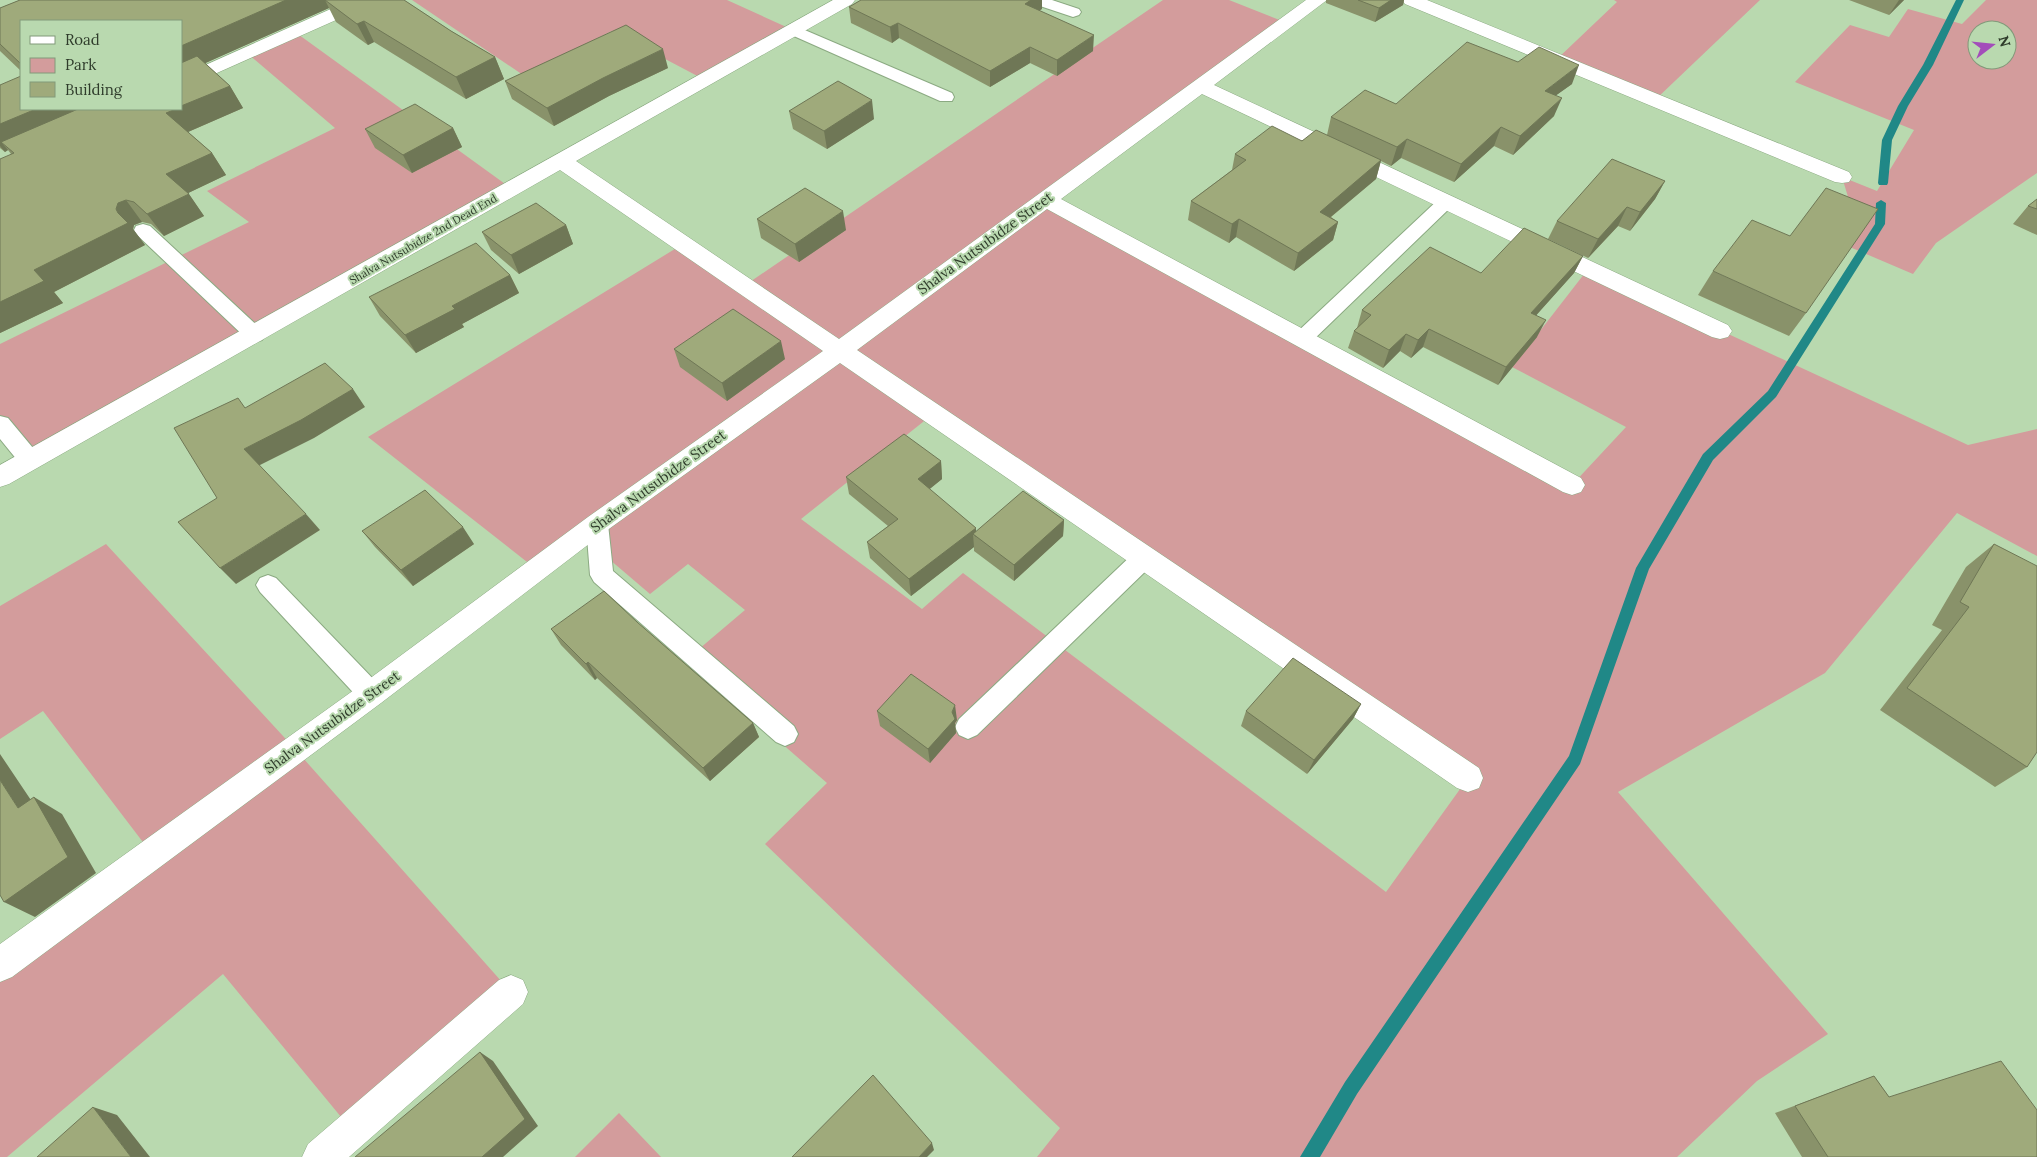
<svg xmlns="http://www.w3.org/2000/svg" width="2037" height="1157" font-family="Lora,serif">
  <style>
    .green { fill: #d39c9c; fill-rule: evenodd }
    .lines { fill: none; stroke-linecap: round; stroke-linejoin: round }
    .stream { fill: #208887; fill-rule: evenodd }
    .service-casing { stroke: #8baa82; stroke-width: 2 }
    .minor-casing { stroke: #8baa82; stroke-width: 1 }
    .service { fill: #fff; fill-rule: evenodd }
    .minor { fill: #fff; fill-rule: evenodd }
    .wall { fill: #89926a }
    .shaded-wall { fill: #6f7756 }
    .building { fill: #9faa7b; stroke: #6f7756 }
    .labels { text-anchor: middle; stroke-width: 4; stroke-linejoin: round; paint-order: stroke }
    .far-street-label { font-size: 11px; fill: #2f3c2b; stroke: #b9d9af }
    .street-label { font-size: 14px; fill: #2f3c2b; stroke: #b9d9af }
  </style>
  <rect width="100%" height="100%" fill="#b9d9af"/>
  <path class="green" d="M412,0H727L793,30L705,80L612,31L523,75Z
    M1163,0H1229L1287,23L1045,199L1572,485L1626,427L1512,367L1588,269L1968,445L2037,429V556L1957,513L1825,673L1618,792L1828,1034L1757,1081L1677,1157H1037L1060,1128L765,844L827,783L686,660L745,610L688,564L650,594L582,536L536,569L368,437L683,244L744,286ZM933,414L1468,778L1386,892L963,573L922,609L801,519Z
    M1614,0H1760L1655,100L1556,60L1617,2Z
    M1986,0H2037V173L1936,243L1913,274L1838,242L1855,220L1842,177L1877,191L1914,130L1795,82L1850,25L1889,37L1908,9L1962,24ZM1977,30H2007V60H1977Z
    M295,32L512,189L30,460L0,424V344L249,222L207,191L335,128L247,53Z
    M106,544L295,749L511,992L351,1129L223,974L7,1157H0V965L152,854L43,711L0,739V606Z
    M619,1113L661,1157H575Z"/>
  <g class="lines">
    <path class="stream" d="M1956,0H1964L1933,65L1908,106L1892,140L1888,183L1887,185H1879L1878,183L1882,140L1898,106L1923,65Z
      M1881,200L1886,203L1885,224L1776,397L1713,460L1649,569L1580,764L1357,1094L1320,1157H1300L1345,1082L1569,756L1636,568L1703,454L1768,391L1875,224L1876,203Z"/>
    <g class="service-casing">
      <path id="service" d="M1028,0H1052L1079,9L1081,12L1079,15L1073,17L1031,3Z
        M793,25L952,93L954,97L952,101H940L787,33L785,30L787,27Z
        M1446,196L1452,198L1455,202L1452,206L1309,344L1302,346L1295,344L1292,339L1295,334L1440,198Z
        M143,224L150,226L262,330L265,335L262,340L255,342L248,340L136,234L134,230L136,226Z
        M0,416L8,418L38,454L41,460L38,466L30,468L22,466L0,439Z
        M597,515L605,518L608,524L613,571L794,726L798,734L794,742L785,746L776,742L594,582L590,575L586,524L589,518Z
        M1144,549L1152,551L1156,558L1152,565L977,735L968,739L959,735L955,727L959,719L1136,551Z
        M268,575L276,578L380,686L384,694L380,702L371,705L362,702L260,592L256,585L260,578Z"/>
    </g>
    <g class="minor-casing">
      <path id="minor" d="M351,0H375L372,4L181,89V76Z
        M833,0H855L852,4L576,161L839,339L1306,0H1327L1214,85L1728,325L1732,331L1728,337L1720,339L1712,337L1202,94L1061,199L1581,478L1585,485L1581,492L1572,495L1563,492L1047,209L857,350L1479,768L1483,778L1479,788L1468,792L1457,788L840,363L606,531L381,703L12,977L0,982V944L361,685L588,517L823,351L560,170L9,484L0,487V465Z
        M1402,0H1427L1849,172L1852,177L1849,182L1842,183L1835,182L1405,4Z
        M511,975L523,980L528,992L523,1004L349,1157H302L308,1144L499,980Z"/>
    </g>
    <use href="#service" class="service"/>
    <use href="#minor" class="minor"/>
  </g>
  <path class="wall" d="M20,0H404L451,31L495,57L504,79L466,99L374,42L368,45L336,22L329,8L205,63L230,86L243,108L188,132L212,153L226,175L188,193L204,216L164,236L151,224L142,222L134,225L133,229L145,245L54,292L63,303L0,333L11,154L8,150L5,152L0,148V85L21,109H181L21,21V71L0,51V8Z
    M861,0H1042V9L1039,10L1093,51L1057,76L1030,63L990,87L899,38L892,43L851,23L849,7Z
    M1326,0H1404L1403,5L1375,22L1326,3Z
    M1849,0H1904L1889,15Z
    M668,68L609,96L554,126L512,99L505,81Z
    M1572,84L1556,95L1554,116L1513,155L1494,146L1454,182L1401,158L1391,166L1381,161L1376,179L1331,217L1338,222L1333,240L1294,271L1236,237L1229,243L1188,220L1191,201L1232,170L1235,154L1327,135L1331,117L1396,104Z
    M789,111L874,119L827,149L793,129Z
    M453,128L462,147L412,173L375,148L365,129Z
    M1665,181L1655,199L1630,231L1618,226L1588,258L1548,239L1557,221Z
    M2037,199V235L2013,224L2028,206Z
    M757,219L846,230L799,262L761,238Z
    M566,225L573,244L519,274L491,250L482,232Z
    M1583,256L1574,273L1536,315L1537,337L1498,385L1423,347L1411,358L1400,351L1383,368L1348,348L1354,331L1357,328L1362,310L1481,273Z
    M1713,271L1806,313L1789,336L1698,295Z
    M510,275L519,293L462,324L464,327L416,353L380,316L369,297Z
    M674,349L785,359L727,401L680,367Z
    M941,461L942,479L929,489L976,528V532L1064,520L1063,536L1014,581L974,551V547L911,596L870,558L867,542L888,526L849,494L846,477Z
    M362,531L474,544L413,586L375,547Z
    M1994,544L2027,767L1995,787L1880,710L1942,630L1932,625L1966,567Z
    M637,622L753,723L759,737L710,781L597,678L595,680L561,645L551,629Z
    M1361,704L1353,719L1307,774L1241,726L1246,711Z
    M877,711L957,720L955,723L956,733L930,763L880,726Z
    M1874,1076L1889,1097L2037,1157H1802L1775,1113Z"/>
  <path class="shaded-wall" d="M286,0H346H325L329,8L181,74V46Z
    M1031,0H1042V9L1025,19V4Z
    M1391,0H1404L1403,5L1375,22L1379,8Z
    M1899,0H1904L1889,15Z
    M364,21L374,42L368,45L357,24Z
    M898,23L899,38L892,43L890,27Z
    M1094,35L1093,51L1057,76V60Z
    M1030,47V63L990,87V71Z
    M663,49L668,68L609,96L554,126L547,108L603,78Z
    M495,57L504,79L466,99L456,77Z
    M1579,65L1572,84L1537,109L1545,91Z
    M230,86L243,108L181,135L166,113L176,109H181V106Z
    M1562,98L1554,116L1513,155L1520,136Z
    M872,100L874,119L827,149L824,131Z
    M36,109H103L1,142L8,150L5,152L0,146V124Z
    M1501,127L1494,146L1454,182L1461,164Z
    M453,128L462,147L412,173L403,155Z
    M1407,139L1401,158L1391,166L1397,147Z
    M212,153L226,175L182,196L166,174Z
    M1381,160L1376,179L1315,230L1320,212Z
    M1665,181L1655,199L1630,231L1640,212Z
    M189,194L204,216L164,236L147,214Z
    M126,200L142,222L134,225L133,229L145,245L54,292L63,303L0,333V302L34,270L116,209L118,203Z
    M1627,207L1618,226L1588,258L1598,239Z
    M843,211L846,230L799,262L795,244Z
    M1239,219L1236,237L1229,243L1232,224Z
    M1338,222L1333,240L1294,271L1298,253Z
    M566,225L573,244L519,274L511,255Z
    M1583,256L1574,273L1523,330L1531,313Z
    M510,275L519,293L462,324L464,327L416,353L405,335L452,306Z
    M1546,320L1537,337L1498,385L1506,367Z
    M1429,329L1423,347L1411,358L1418,340Z
    M1406,334L1400,351L1383,368L1389,350Z
    M781,341L785,359L727,401L722,383Z
    M353,389L365,407L314,438L258,466L244,449Z
    M941,461L942,479L920,497L918,479Z
    M306,514L320,530L236,584L220,568Z
    M1064,520L1063,536L1014,581V565Z
    M463,527L474,544L413,586L401,570Z
    M976,528V537L973,534L974,547L911,596L909,579Z
    M588,662L597,678L595,680L586,664Z
    M1361,704L1353,719L1307,774L1314,760Z
    M955,705L957,720L955,723L956,733L930,763L928,749L952,712Z
    M753,723L759,737L710,781L703,768Z
    M0,754L47,824L18,808L0,780Z
    M34,797L62,814L96,873L35,917L4,902Z
    M480,1052L493,1061L538,1126L503,1157H482Z
    M93,1107L117,1115L150,1157H131Z
    M932,1143L934,1150L927,1157H919Z"/>
  <path class="building" d="M20,0H286L181,46V21H21V64L0,44V8Z
    M325,0H404L451,31L495,57L456,77L364,21L357,24Z
    M861,0H1031L1025,4L1094,35L1057,60L1030,47L990,71L898,23L890,27L849,7Z
    M1358,0H1391L1379,8Z
    M626,25L663,49L603,78L547,108L505,81Z
    M1467,42L1518,62L1539,47L1579,65L1545,91L1562,98L1520,136L1501,127L1461,164L1407,139L1397,147L1331,117L1365,90L1396,104Z
    M197,56L230,86L181,106V63Z
    M21,76V109H36L0,124V85Z
    M838,81L872,100L824,131L789,111Z
    M415,104L453,128L403,155L365,129Z
    M78,109H176L166,113L212,153L166,174L189,194L147,214L134,202L126,200L118,203L116,209L118,213L128,223L34,270L44,281L0,302V159L14,153L1,142Z
    M1272,126L1302,141L1316,130L1381,160L1320,212L1338,222L1298,253L1239,219L1232,224L1191,201L1246,160L1235,154Z
    M1612,159L1665,181L1640,212L1627,207L1598,239L1557,221Z
    M805,188L843,211L795,244L757,219Z
    M1826,188L1878,209L1806,313L1713,271L1752,220L1790,236Z
    M2037,199V209L2028,206Z
    M536,203L566,225L511,255L482,232Z
    M1524,228L1583,256L1531,313L1546,320L1506,367L1429,329L1418,340L1406,334L1389,350L1354,331L1371,315L1362,310L1430,247L1481,273Z
    M476,243L510,275L452,306L455,309L405,335L369,297Z
    M733,309L781,341L722,383L674,349Z
    M325,363L353,389L301,420L244,449L306,514L220,568L178,522L217,498L174,428L238,398L245,408Z
    M904,434L941,461L918,479L976,528L909,579L867,542L898,519L846,477Z
    M425,490L463,527L401,570L362,531Z
    M1023,491L1064,520L1014,565L973,534Z
    M1994,544L2037,566V752L2027,767L1907,688L1969,607L1960,602Z
    M604,591L637,622L753,723L703,768L588,662L586,664L551,629Z
    M1293,658L1361,704L1314,760L1246,711Z
    M911,674L955,705L952,712L955,719L928,749L877,711Z
    M0,780L18,808L34,797L68,857L4,902L0,895Z
    M480,1052L525,1119L482,1157H355Z
    M2001,1061L2037,1110V1157H1828L1795,1106L1874,1076L1889,1097Z
    M873,1075L932,1143L919,1157H792Z
    M93,1107L131,1157H37Z"/>
  <g class="labels">
    <g class="far-street-label">
      <text transform="translate(423 239) rotate(-30)" y="4">Shalva Nutsubidze 2nd Dead End</text>
    </g>
    <g class="street-label">
      <text transform="translate(985 243) rotate(-36)" y="5">Shalva Nutsubidze Street</text>
      <text transform="translate(658 481) rotate(-36)" y="5">Shalva Nutsubidze Street</text>
      <text transform="translate(332 722) rotate(-36)" y="5">Shalva Nutsubidze Street</text>
    </g>
  </g>
  <rect x="20" y="20" width="162" height="90" fill="#b9d9af" stroke="#829a7a"/>
  <rect x="30" y="36" width="25" height="8" fill="#ffffff" stroke="#829a7a"/>
  <text x="65" y="45" font-size="15" fill="#2f3c2b">Road</text>
  <rect x="30" y="58" width="25" height="15" fill="#d39c9c" stroke="#829a7a"/>
  <text x="65" y="70" font-size="15" fill="#2f3c2b">Park</text>
  <rect x="30" y="82" width="25" height="15" fill="#9faa7b" stroke="#829a7a"/>
  <text x="65" y="95" font-size="15" fill="#2f3c2b">Building</text>
  <g transform="translate(1992 45) rotate(74)"><circle r="24" fill="#b9d9af" stroke="#829a7a"/>
  <path d="M0-4L9 19L0 12L-9 19Z" fill="#a34dba"/>
  <text y="-8" font-size="14" font-weight="bold" text-anchor="middle" fill="#2f3c2b">N</text>
  </g>
</svg>
